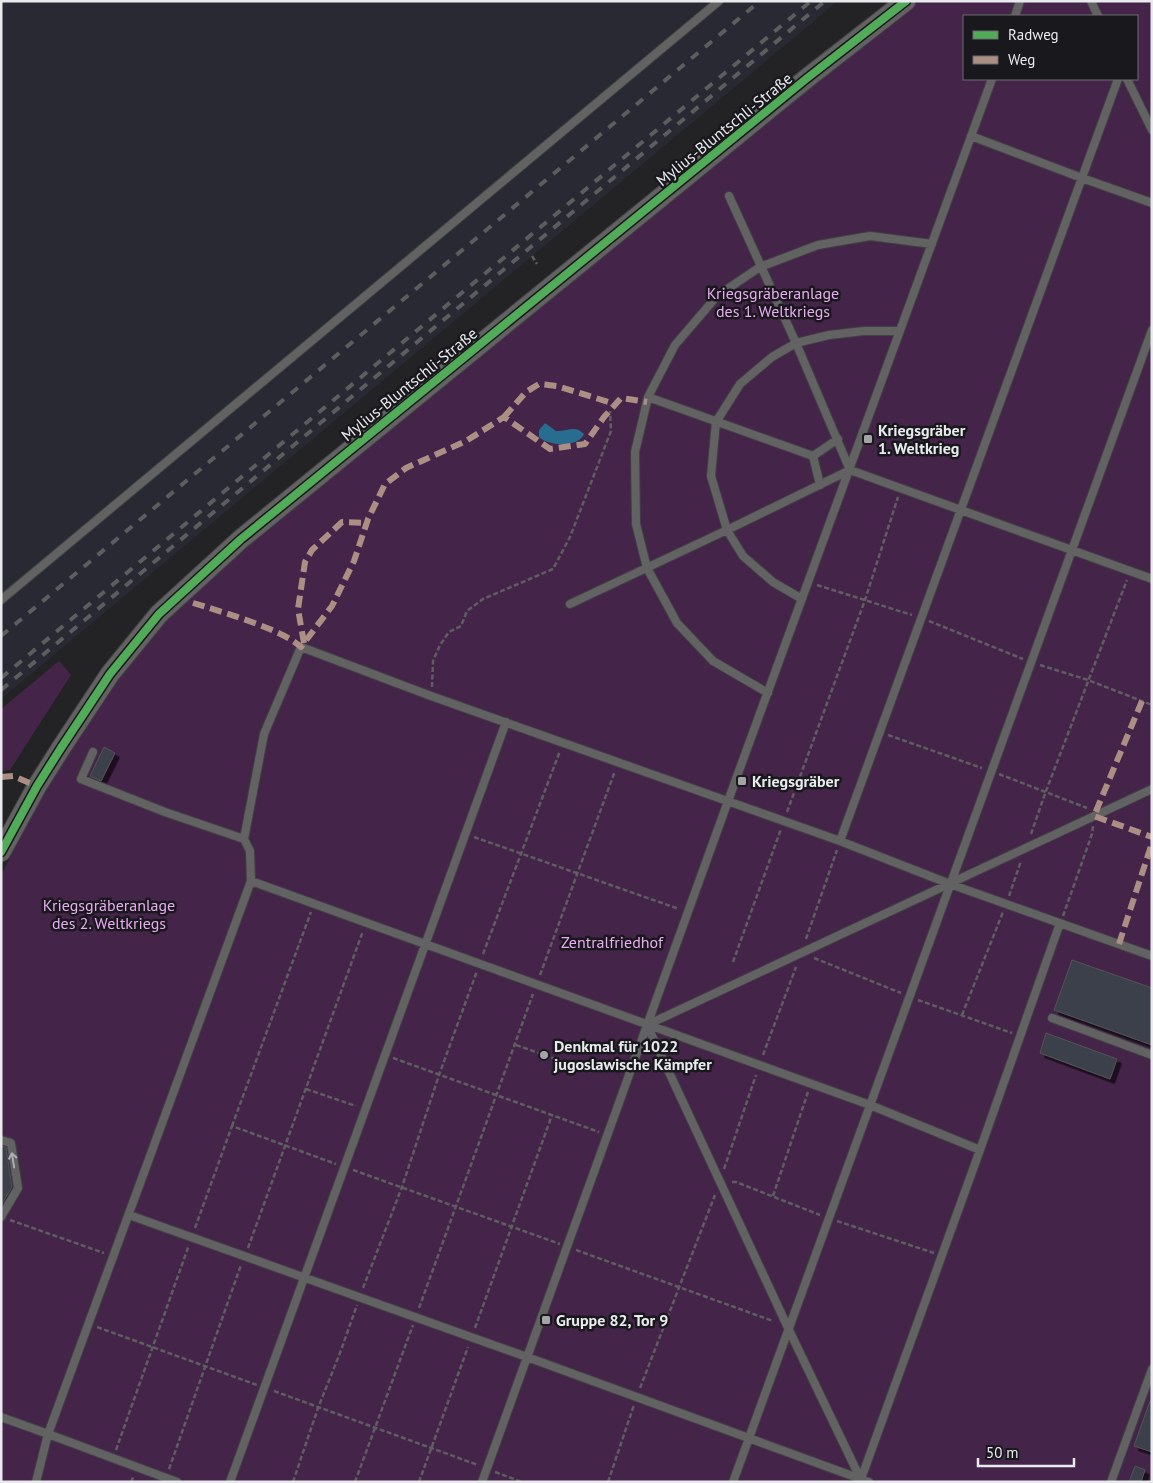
<svg xmlns="http://www.w3.org/2000/svg" width="1153" height="1483" font-family="'PT Sans',sans-serif">
  <style>
    .built { fill: #282932 }
    .green { fill: #45244a; fill-rule: evenodd }
    .water { fill: #276d8f }
    .building { fill: #3a414c; stroke: #535355; filter: url(#shadow) }
    .lines { fill: none; stroke-linecap: round; stroke-linejoin: round }
    .service-casing { stroke: #404143; stroke-width: 10 }
    .tertiary-casing { stroke: #404143; stroke-width: 21 }
    .path { stroke: #5e5e60; stroke-width: 2.5; stroke-dasharray: 5 2.5; stroke-linecap: butt }
    .service { stroke: #626263; stroke-width: 8 }
    .tertiary { stroke: #626263; stroke-width: 19 }
    .rail { stroke: #5c5d5e; stroke-width: 4; stroke-dasharray: 9 9; stroke-linecap: butt }
    .quiet { stroke: #ac8f84; stroke-width: 6; stroke-dasharray: 12 6; stroke-linecap: butt }
    .cycleway-casing { stroke: #19191d; stroke-width: 11 }
    .cycleway { stroke: #51ab58; stroke-width: 8 }
    .oneway { stroke: #acadaf }
    .poi-dot { fill: #a4a4a7; stroke: #19191d; stroke-width: 2 }
    .labels { text-anchor: middle; stroke-width: 5; stroke-linejoin: round; paint-order: stroke }
    .street-label { font-size: 16px; fill: #e9eaed; stroke: #19191d }
    .park-label { font-size: 16px; fill: #ecaaf5; stroke: #19191d }
    .poi-label { font-size: 16px; font-weight: bold; fill: #e9eaed; stroke: #19191d; text-anchor: start }
  </style>
  <defs>
    <filter id="shadow"><feDropShadow dx="4.5" dy="4.5" stdDeviation="0" flood-color="#0009"/></filter>
  </defs>
  <rect width="100%" height="100%" fill="#232325"/>
  <path class="built" d="M1,1H838L1,699Z"/>
  <path class="green" d="M917,1H1152V1482H1V875L51,777L121,674L164,621L245,543ZM964,16H1137V79H964Z
    M59,661L71,675L10,770L1,771V709Z"/>
  <path class="water" d="M545,423L556,431C567,432 575,424 584,434C579,448 548,446 539,437V430Z"/>
  <path class="building" d="M104,747L115,753L101,781L90,776Z
    M1072,960L1152,988V1045L1054,1010Z
    M1046,1033L1117,1059L1110,1079L1040,1053Z
    M1,1146L6,1147L12,1187L1,1205Z
    M1150,1401H1152V1452L1134,1446Z
    M1135,1466L1145,1470L1141,1482H1129Z"/>
  <g class="lines">
    <g class="service-casing">
      <path id="service" d="M1091,1L1098,16
        M1015,16L1020,1
        M1127,79L1152,130
        M971,136L1082,178L1152,203
        M729,196L796,343L850,470
        M648,397L813,456L838,439
        M813,456L820,485
        M802,599L773,582L743,556L727,530L711,476L716,422L740,384L772,357L796,343L829,335L864,331H899
        M1,600L719,1
        M570,604L727,530L850,470L1152,579
        M768,693L713,661L677,623L647,568L636,524L635,452L648,397L675,345L717,296L760,267L818,245L870,236L932,244
        M93,752L81,779L165,812L244,839
        M840,841L1118,79
        M251,881L870,1105L980,1150
        M1052,1018L1152,1055
        M1,1140L11,1143L18,1188L1,1217
        M129,1215L527,1357L869,1482
        M1,1417L48,1434L251,881L250,851L244,839L264,734L301,647L431,696L840,841L950,884L1152,956
        M861,1479L980,1150L1060,923
        M36,1482L48,1434L177,1482
        M230,1482L506,722
        M482,1482L736,779L992,79
        M733,1482L1152,330
        M862,1482L789,1330L647,1025L1152,789
        M1111,1482L1152,1369"/>
    </g>
    <g class="tertiary-casing">
      <path id="tertiary" d="M1,852L37,786L61,748L110,674L159,614L241,539L806,79L906,1"/>
    </g>
    <path class="path" d="M532,256L537,264
      M817,585L912,615
      M929,621L1023,659
      M1040,665L1088,680L1152,705
      M432,687L433,661L440,645L449,632L461,626L467,611L483,599L553,569L570,537L611,431L610,411
      M888,735L982,768
      M999,774L1087,808
      M787,812L865,600L898,497
      M1031,834L1046,791L1127,580
      M474,837L679,909
      M1009,896L1021,861
      M1063,916L1092,834L1093,826
      M806,939L837,850
      M483,954L560,751
      M814,958L901,993
      M733,962L781,829
      M540,975L615,771
      M918,1000L1012,1033
      M962,1015L1003,912
      M516,1045L567,1063
      M763,1055L796,967
      M393,1058L599,1132
      M306,1089L356,1106
      M232,1126L311,912
      M724,1169L756,1075
      M353,1170L560,1244
      M732,1182H736L820,1215
      M773,1196L808,1092
      M10,1220L104,1253
      M837,1221L934,1253
      M195,1228L232,1126L336,1164
      M248,1248L363,931
      M576,1250L773,1321
      M363,1288L402,1187L439,1075L477,971
      M419,1308L533,994
      M97,1327L257,1385
      M475,1328L552,1115
      M640,1388L715,1195
      M274,1391L478,1465
      M116,1450L189,1245
      M169,1469L241,1265
      M495,1472L522,1482
      M131,1482L134,1475
      M293,1482L318,1408L340,1353L357,1305
      M355,1482L413,1325
      M419,1482L468,1347
      M608,1482L634,1405"/>
    <use href="#service" class="service"/>
    <use href="#tertiary" class="tertiary"/>
    <path class="rail" d="M1,636L760,1
      M1,678L811,1
      M1,690L825,1"/>
    <path class="quiet" d="M504,417L526,392L539,384L557,386L615,404
      M193,603C219,611 282,629 301,647L332,606L354,561L368,519L385,484L406,468L466,441L504,417L550,449L585,444L604,417L621,398L647,402
      M304,643L298,609L305,562L312,550L342,522L367,523
      M1142,701L1094,816L1152,837
      M1,777L13,776L37,786
      M1119,944L1152,843"/>
    <g class="cycleway-casing">
      <path id="cycleway" d="M1,852L37,786L61,748L110,674L159,614L241,539L806,79L906,1"/>
    </g>
    <use href="#cycleway" class="cycleway"/>
  </g>
  <defs><path id="oneway-shaft" d="M-6 0H5M1.5-3L5.5 0L1.5 3" fill="none" stroke-width="1.6" stroke-linecap="round" stroke-linejoin="round" transform="scale(1.25)"/></defs>
  <use class="oneway" href="#oneway-shaft" transform="translate(13 1160) rotate(-99)"/>
  <g class="poi-dot">
    <rect x="863" y="434" width="10" height="10" rx="2.5"/>
    <rect x="737" y="776" width="10" height="10" rx="2.5"/>
    <circle cx="544" cy="1055" r="5"/>
    <rect x="541" y="1315" width="10" height="10" rx="2.5"/>
  </g>
  <g class="labels">
    <g class="street-label">
      <text transform="translate(724 129) rotate(-39)" y="6">Mylius-Bluntschli-Straße</text>
      <text transform="translate(409 384) rotate(-39)" y="6">Mylius-Bluntschli-Straße</text>
    </g>
    <g class="park-label">
      <text x="773" y="299">Kriegsgräberanlage<tspan x="773" dy="18">des 1. Weltkriegs</tspan></text>
      <text x="109" y="911">Kriegsgräberanlage<tspan x="109" dy="18">des 2. Weltkriegs</tspan></text>
      <text x="612" y="948">Zentralfriedhof</text>
    </g>
    <g class="poi-label">
      <text x="878" y="436">Kriegsgräber<tspan x="878" dy="18">1. Weltkrieg</tspan></text>
      <text x="752" y="787">Kriegsgräber</text>
      <text x="554" y="1052">Denkmal für 1022<tspan x="554" dy="18">jugoslawische Kämpfer</tspan></text>
      <text x="556" y="1326">Gruppe 82, Tor 9</text>
    </g>
  </g>
  <rect width="1153" height="1483" fill="none" stroke="#e9eaed" stroke-width="5"/>
  <rect x="963" y="15" width="175" height="65" fill="#19191d" stroke="#6c6d70"/>
  <rect x="973" y="31" width="25" height="8" fill="#51ab58" stroke="#6c6d70"/>
  <text x="1008" y="40" font-size="15" fill="#e9eaed">Radweg</text>
  <rect x="973" y="56" width="25" height="8" fill="#ac8f84" stroke="#6c6d70"/>
  <text x="1008" y="65" font-size="15" fill="#e9eaed">Weg</text>
  <path d="M978 1458v8h96v-8" fill="none" stroke="#e9eaed" stroke-width="2.5"/>
  <text x="986" y="1458" font-size="15" fill="#e9eaed" stroke="#19191d" stroke-width="4" paint-order="stroke">50 m</text>
</svg>
